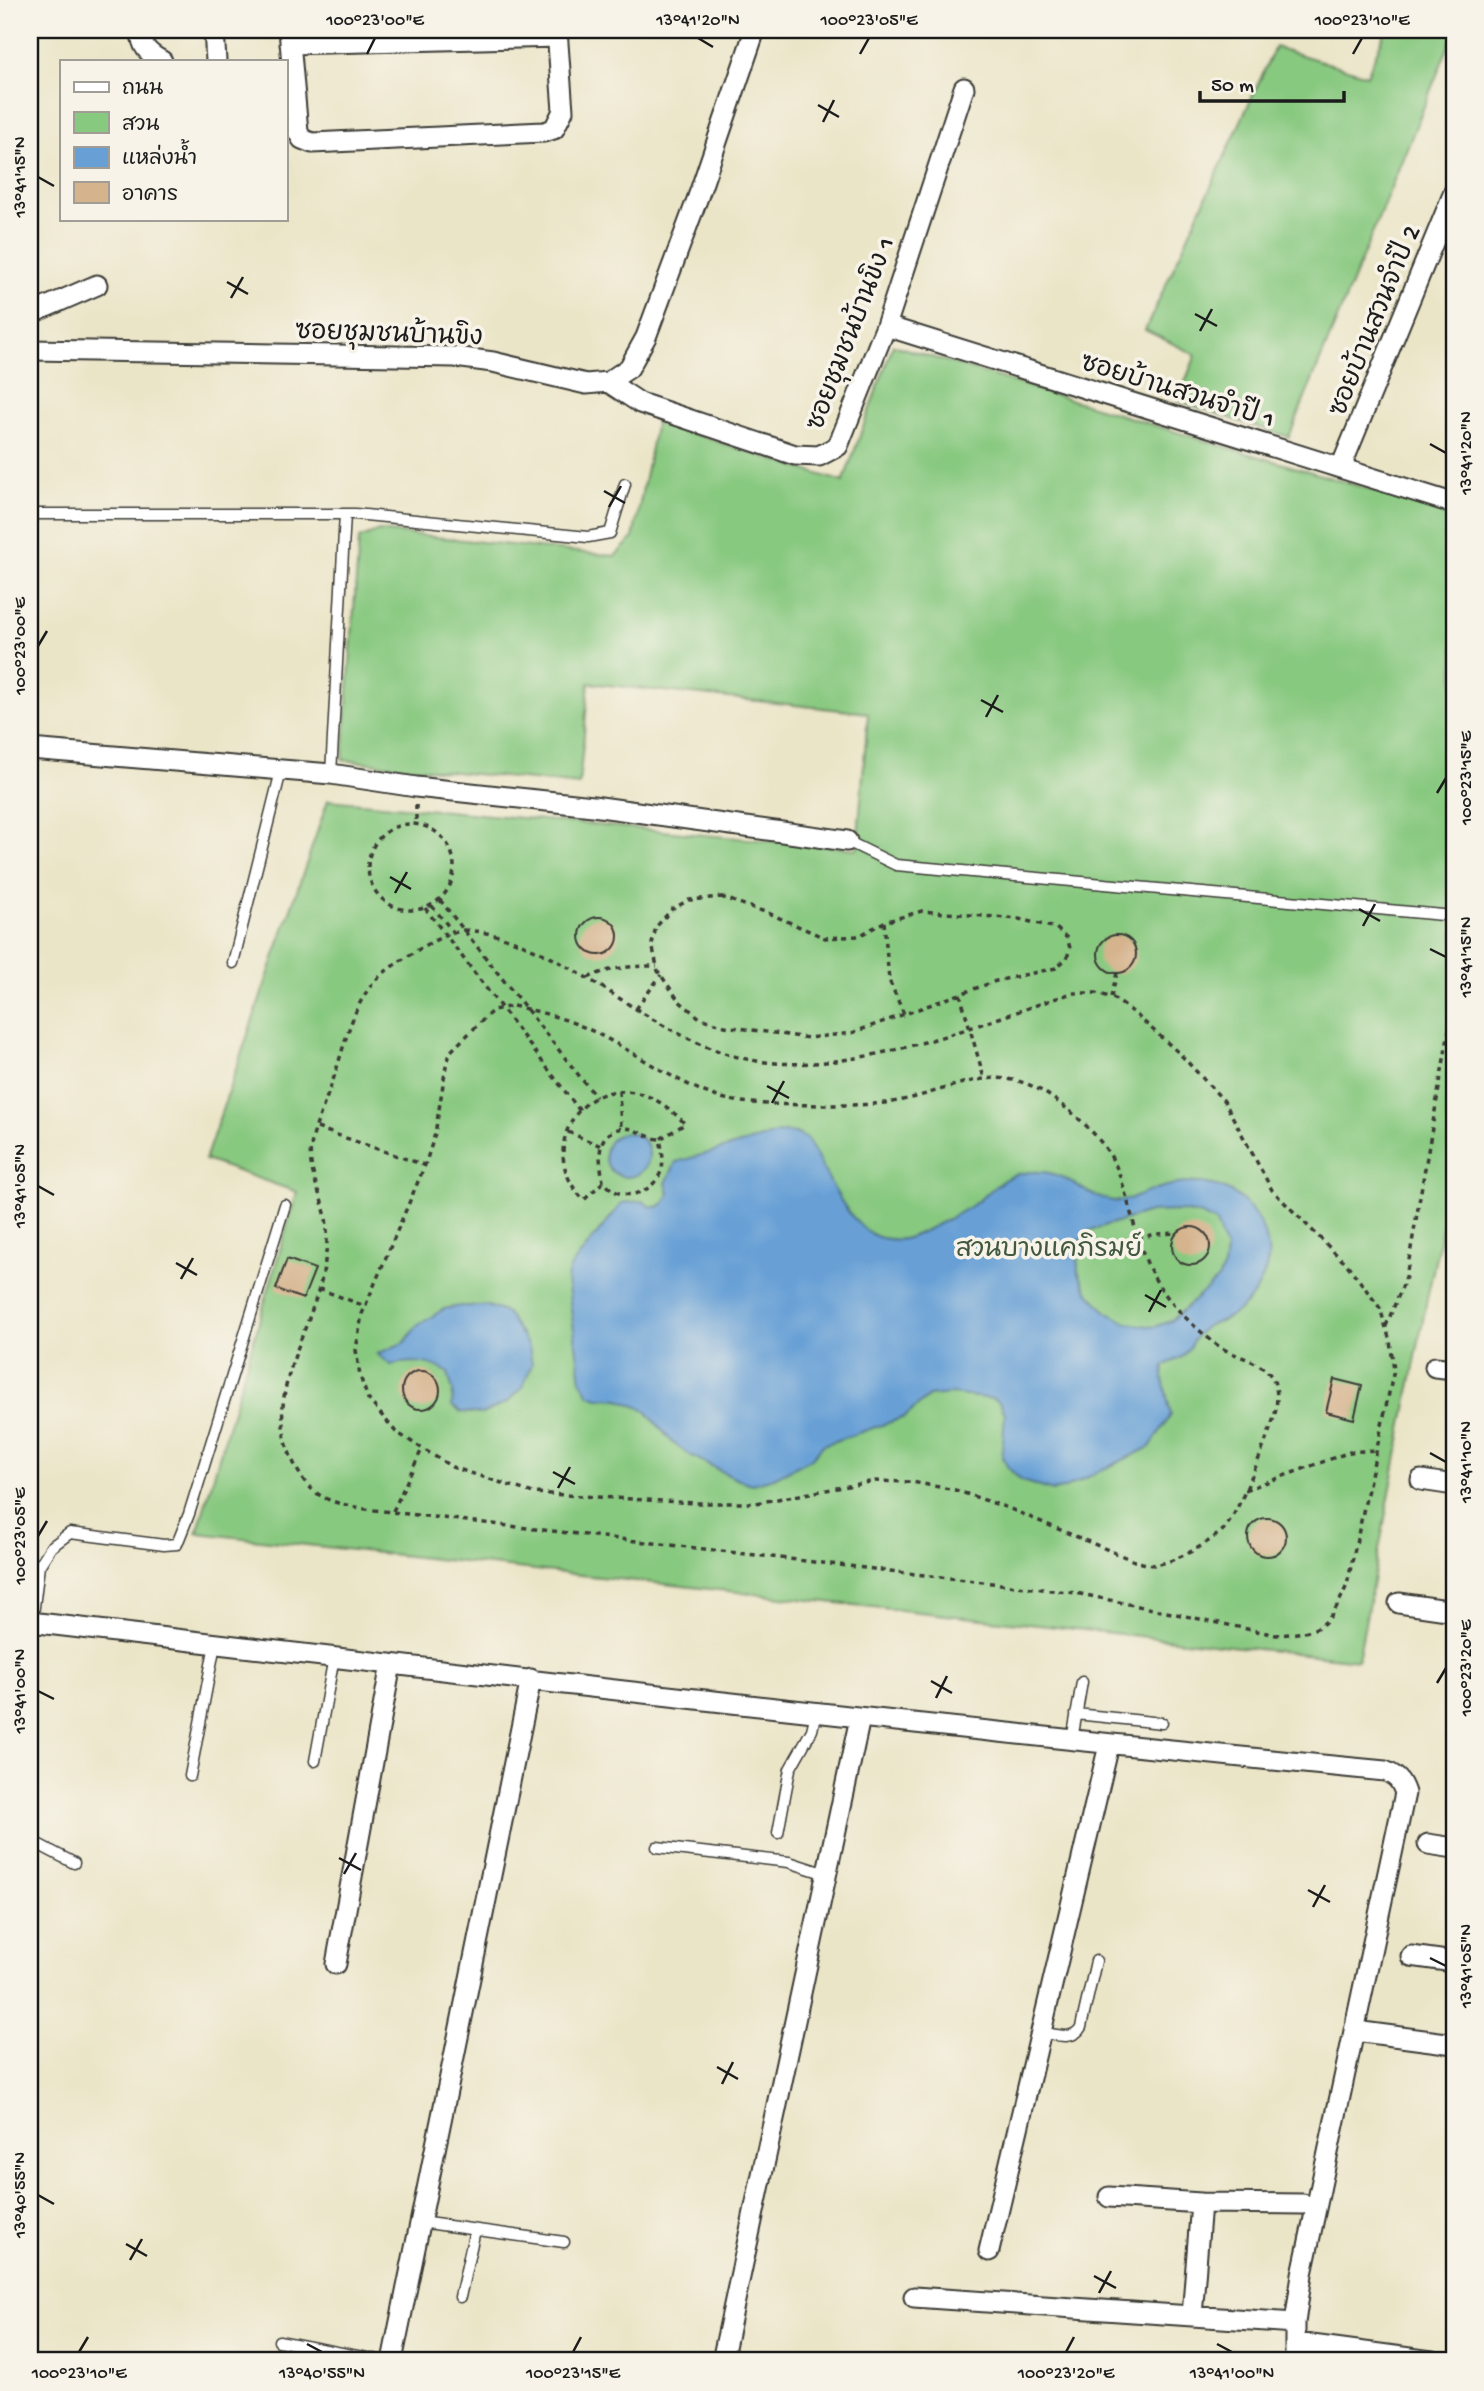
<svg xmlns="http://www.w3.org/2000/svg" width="1484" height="2391" font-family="'Gochi Hand','Playpen Sans Thai',sans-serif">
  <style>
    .green { fill: #88c980; stroke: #52724e; stroke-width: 2 }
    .water { fill: #68a0d6; stroke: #425e79; stroke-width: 2; fill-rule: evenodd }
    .building { fill: #d5b38d }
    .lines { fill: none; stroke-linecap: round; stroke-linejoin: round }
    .service-casing { stroke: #3b3a36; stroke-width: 13 }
    .minor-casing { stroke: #3b3a36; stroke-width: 23 }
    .path { stroke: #3b3a36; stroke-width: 3.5; stroke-dasharray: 5 5; stroke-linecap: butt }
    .service { stroke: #fff; stroke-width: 10 }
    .minor { stroke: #fff; stroke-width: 19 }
    .ticks { fill: none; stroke: #1c1c1c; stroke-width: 2.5 }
    .labels { text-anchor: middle; stroke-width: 7; stroke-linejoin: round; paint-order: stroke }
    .street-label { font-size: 26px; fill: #1c1c1c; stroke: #f7f3e8 }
    .park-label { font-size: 26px; fill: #42593f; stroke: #f7f3e8 }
    .neatline { fill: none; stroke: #1c1c1c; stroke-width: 2.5 }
    .ticks-label { font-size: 18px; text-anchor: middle; fill: #1c1c1c }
  </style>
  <rect width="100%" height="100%" fill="#f7f3e8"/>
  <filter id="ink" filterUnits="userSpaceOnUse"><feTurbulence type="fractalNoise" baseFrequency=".0143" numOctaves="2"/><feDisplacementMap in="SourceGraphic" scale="14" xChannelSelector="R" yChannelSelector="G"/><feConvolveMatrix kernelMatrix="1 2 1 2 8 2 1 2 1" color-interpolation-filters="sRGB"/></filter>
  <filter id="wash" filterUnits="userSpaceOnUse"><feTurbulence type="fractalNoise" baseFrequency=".00686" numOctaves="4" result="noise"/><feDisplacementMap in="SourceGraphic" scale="28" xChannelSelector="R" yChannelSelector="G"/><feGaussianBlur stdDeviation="1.57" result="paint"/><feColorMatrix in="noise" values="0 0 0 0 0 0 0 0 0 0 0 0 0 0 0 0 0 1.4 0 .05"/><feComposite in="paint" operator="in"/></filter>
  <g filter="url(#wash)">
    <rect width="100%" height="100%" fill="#ebe5c8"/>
    <path class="green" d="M1386,30H1454V33L1289,437L1177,401L1196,355L1145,330L1275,47L1367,75Z
      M893,345L1219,445L1454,514V1173L1427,1299L1358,1660L197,1533L297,1192L205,1160L328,800L857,849L868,713L589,683L579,785L343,760L359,539L379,531L615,556L633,538L656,422L843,482Z"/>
    <path class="water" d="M783,1132L796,1133L807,1139C824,1166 848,1231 882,1238C888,1239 898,1240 903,1239C918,1236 962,1212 975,1203C989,1193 1001,1178 1018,1174C1066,1163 1074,1194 1113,1201C1125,1203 1142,1194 1153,1190C1194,1176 1237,1180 1259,1222C1269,1241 1272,1257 1263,1277C1255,1296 1244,1310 1225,1319C1219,1322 1211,1323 1205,1327C1194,1335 1191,1347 1183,1356C1179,1360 1169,1362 1164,1366L1163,1378L1171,1415L1150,1447L1063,1489L1053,1491L1022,1481L1008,1468L1002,1456L1005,1413L1000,1403L994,1399L951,1394L929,1396L905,1417L823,1445L811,1459L774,1478L752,1484L736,1479L690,1455L673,1443L645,1410L619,1399L599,1398L589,1395L581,1381L567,1280L569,1269L622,1203L643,1201L649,1206L658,1207L665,1202L669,1194L666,1183L676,1162ZM1180,1211L1202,1215L1216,1223L1226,1250L1224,1267L1218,1279L1171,1321L1154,1327L1127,1323L1108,1313L1087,1291L1078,1271L1077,1245L1087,1231L1150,1212Z
      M605 1155a22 22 0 1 1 44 0a22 22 0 1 1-44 0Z
      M460,1306H488L507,1313L529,1347L532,1364L523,1387L506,1403L482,1414L461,1412L452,1406L453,1391L448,1373C432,1361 410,1360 391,1365L377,1354L405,1342L417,1326L444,1309Z"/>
    <g id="blocks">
      <path class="building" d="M580 936a19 19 0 1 1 38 0a19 19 0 1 1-38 0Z
        M1098 954a19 19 0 1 1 38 0a19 19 0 1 1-38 0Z
        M1172 1246a19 19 0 1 1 38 0a19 19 0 1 1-38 0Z
        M287,1259L315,1269L303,1299L276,1289Z
        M402 1390a19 19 0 1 1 38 0a19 19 0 1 1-38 0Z
        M1334,1379L1362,1386L1354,1419L1326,1412Z
        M1248 1537a19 19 0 1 1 38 0a19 19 0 1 1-38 0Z"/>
    </g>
  </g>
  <g filter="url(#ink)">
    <use href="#blocks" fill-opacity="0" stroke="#3b3a36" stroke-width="2"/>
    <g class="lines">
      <g class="service-casing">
        <path id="service" d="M30,514H355L588,537L610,533L625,484
          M331,774L345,514
          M847,841L896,865L1454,916
          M233,963L281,771
          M32,1623L39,1566L51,1547L70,1533L164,1545L177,1544L189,1514L285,1205
          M1076,1714L1162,1723
          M1072,1740L1082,1682
          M315,1761L334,1657
          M190,1776L215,1644
          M778,1833L790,1769L812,1730L816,1713
          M30,1840L74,1863
          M657,1847L789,1862L826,1874
          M1040,2032C1055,2034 1073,2042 1081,2027L1096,1961
          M420,2222L564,2242
          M460,2297L475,2230
          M279,2341L383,2361"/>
      </g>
      <g class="minor-casing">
        <path id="minor" d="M141,30C141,47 148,53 162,61
          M214,30L216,61
          M289,30L298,132L302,139L312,143L544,132L554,129L563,111L557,30
          M290,44L558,37
          M30,314L97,285
          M886,326L1449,502H1454
          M30,350L455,357L493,362L586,384L608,382L629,368L646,337L698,197L755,30
          M608,382L640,403L795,455L819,456L838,446L886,326L964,88
          M1341,467L1454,192
          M30,749L331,774L416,787L593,806L847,841
          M1435,1367L1454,1369
          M1421,1480L1454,1485
          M1399,1603L1454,1611
          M30,1622C481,1675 933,1728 1385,1771C1397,1776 1401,1781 1405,1793L1302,2274L1295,2323V2361
          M1428,1844L1454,1848
          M1411,1956L1454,1962
          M336,1964L391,1664
          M1355,2031L1454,2044
          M1109,2197L1201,2203L1192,2316
          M1201,2203L1303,2204
          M989,2251L1109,1745
          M914,2297L1295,2323
          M1297,2343L1432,2361
          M392,2361L531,1679
          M722,2361L860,1718"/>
      </g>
      <path class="path" d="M416,805V824
        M368 867a43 43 0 1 1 86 0a43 43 0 1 1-86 0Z
        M721,897L768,913L825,938L859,936L884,922L922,911L1019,919L1056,928L1067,938L1070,948L1067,958L1056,968L996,981L852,1033L808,1038L725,1026L700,1018L679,1001L658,971L652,944L656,927L672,909L689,900Z
        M440,900L596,1097
        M432,906L454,933
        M425,908L580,1111
        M884,922L889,980L904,1014
        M464,930C523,933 587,978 636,1009C673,1032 713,1054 757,1061C857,1076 977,1024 1072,993H1096L1113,998L1133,1012L1180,1054L1224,1101L1272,1190L1349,1267L1380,1308L1390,1341L1394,1370L1347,1585C1328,1628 1322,1632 1276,1635L1076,1593L366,1509C328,1502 309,1498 292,1459C261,1391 316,1328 325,1261C327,1247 328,1232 326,1218C322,1195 307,1170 311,1146C315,1124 326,1101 333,1080C344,1048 352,1004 377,979C388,968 402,960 416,951C433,941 444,935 464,930Z
        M588,978C611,967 632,966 657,966
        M960,994L984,1078
        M1111,997L1117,973
        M513,1006C542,1012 572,1020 598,1034C638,1054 673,1081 715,1096C744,1106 786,1104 817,1105C846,1105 878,1106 907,1099C956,1088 996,1062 1045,1093C1073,1111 1106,1140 1118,1171C1134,1213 1137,1258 1165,1294C1179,1313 1198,1330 1217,1345C1235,1358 1267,1360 1275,1384C1278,1393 1277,1404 1275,1414C1269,1435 1238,1515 1224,1529C1208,1544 1177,1561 1155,1565C1149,1565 1143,1563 1137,1562L1008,1508L955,1490L912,1482L875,1481L756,1503H695L533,1493L452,1467L396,1432L368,1399L360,1376L356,1350L362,1314L425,1165L435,1134L446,1066L451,1051L493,1010Z
        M636,1009L661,975
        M619,1091L621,1128
        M317,1128L424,1165
        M568,1132L601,1146
        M603,1182L584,1200C523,1140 607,1038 685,1124L660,1139C662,1149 664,1158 662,1168C658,1185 640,1197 623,1194C615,1193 609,1187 603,1182C601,1165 594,1140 613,1131C619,1128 628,1127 634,1130C645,1134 649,1138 660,1139
        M1138,1239L1155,1234L1177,1233
        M319,1289L365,1306
        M1386,1326L1406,1277L1454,1002
        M1245,1490L1350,1452L1376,1450
        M393,1511L422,1449"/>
      <use href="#service" class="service"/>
      <use href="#minor" class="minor"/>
    </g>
  </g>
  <path class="ticks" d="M698,38L713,47M367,54L375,38M860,54L869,38M1353,54L1362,38M818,105L839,117M823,122L834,100M38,177L54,186M227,282L248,294M231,298L243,277M1195,314L1217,326M1200,331L1212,309M1430,444L1446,453M604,491L625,503M609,507L621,486M38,646L47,631M981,700L1003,712M986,717L998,695M1437,793L1446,778M390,877L411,889M395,893L407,872M1359,909L1380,921M1363,926L1375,904M1430,949L1446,957M767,1086L789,1098M772,1103L784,1081M38,1186L54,1195M176,1263L197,1275M181,1279L193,1258M1145,1295L1166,1307M1149,1312L1161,1290M1430,1453L1446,1462M553,1472L575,1484M558,1488L570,1467M38,1536L47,1521M931,1681L952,1693M1437,1683L1446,1668M38,1691L54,1699M936,1698L947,1676M339,1858L361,1870M344,1874L356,1853M1308,1890L1330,1902M1313,1907L1325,1885M1430,1958L1446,1966M717,2067L738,2079M722,2084L733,2062M38,2195L54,2204M126,2244L147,2256M130,2260L142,2239M1094,2276L1116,2288M1099,2293L1111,2271M307,2344L322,2352M1217,2344L1232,2352M79,2352L88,2337M573,2352L581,2337M1066,2352L1074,2337"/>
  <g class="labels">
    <g class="street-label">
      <text transform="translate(1373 320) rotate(-68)" y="9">ซอยบ้านสวนจำปี 2</text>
      <text transform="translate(389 332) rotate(2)" y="9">ซอยชุมชนบ้านขิง</text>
      <text transform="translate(849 333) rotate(-69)" y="9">ซอยชุมชนบ้านขิง 1</text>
      <text transform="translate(1178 389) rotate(17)" y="9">ซอยบ้านสวนจำปี 1</text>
    </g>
    <g class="park-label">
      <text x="1049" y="1256">สวนบางแคภิรมย์</text>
    </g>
  </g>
  <rect width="1484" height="2391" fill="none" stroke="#f7f3e8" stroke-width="77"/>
  <rect x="60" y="60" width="228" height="161" fill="#f7f3e8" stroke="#9f9d96" stroke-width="2"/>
  <rect x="74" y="82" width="35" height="10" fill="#ffffff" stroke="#9f9d96" stroke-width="2"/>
  <text x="122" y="94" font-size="21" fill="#1c1c1c">ถนน</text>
  <rect x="74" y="112" width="35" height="21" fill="#88c980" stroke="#9f9d96" stroke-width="2"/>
  <text x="122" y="130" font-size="21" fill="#1c1c1c">สวน</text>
  <rect x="74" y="147" width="35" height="21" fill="#68a0d6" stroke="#9f9d96" stroke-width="2"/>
  <text x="122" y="164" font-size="21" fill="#1c1c1c">แหล่งน้ำ</text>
  <rect x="74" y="182" width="35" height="21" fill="#d5b38d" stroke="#9f9d96" stroke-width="2"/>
  <text x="122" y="200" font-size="21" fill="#1c1c1c">อาคาร</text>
  <path d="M1200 91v10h144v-10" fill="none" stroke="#1c1c1c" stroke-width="3.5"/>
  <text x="1211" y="91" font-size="21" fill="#1c1c1c" stroke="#f7f3e8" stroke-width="5" paint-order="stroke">50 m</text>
  <rect x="38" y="38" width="1408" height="2314" class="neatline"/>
  <g class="ticks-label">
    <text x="375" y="25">100°23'00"E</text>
    <text x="698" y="25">13°41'20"N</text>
    <text x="869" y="25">100°23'05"E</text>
    <text x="1362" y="25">100°23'10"E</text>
    <text transform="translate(19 177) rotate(-90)" y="6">13°41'15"N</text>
    <text transform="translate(1465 453) rotate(-90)" y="6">13°41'20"N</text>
    <text transform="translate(19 646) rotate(-90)" y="6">100°23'00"E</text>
    <text transform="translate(1465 778) rotate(-90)" y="6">100°23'15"E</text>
    <text transform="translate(1465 957) rotate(-90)" y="6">13°41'15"N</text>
    <text transform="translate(19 1186) rotate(-90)" y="6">13°41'05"N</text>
    <text transform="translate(1465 1462) rotate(-90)" y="6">13°41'10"N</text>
    <text transform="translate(19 1536) rotate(-90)" y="6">100°23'05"E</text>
    <text transform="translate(1465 1668) rotate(-90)" y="6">100°23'20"E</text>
    <text transform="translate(19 1691) rotate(-90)" y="6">13°41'00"N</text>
    <text transform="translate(1465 1966) rotate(-90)" y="6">13°41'05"N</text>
    <text transform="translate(19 2195) rotate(-90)" y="6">13°40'55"N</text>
    <text x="79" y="2378">100°23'10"E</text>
    <text x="322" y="2378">13°40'55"N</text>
    <text x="573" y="2378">100°23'15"E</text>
    <text x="1066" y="2378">100°23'20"E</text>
    <text x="1232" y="2378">13°41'00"N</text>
  </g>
</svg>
